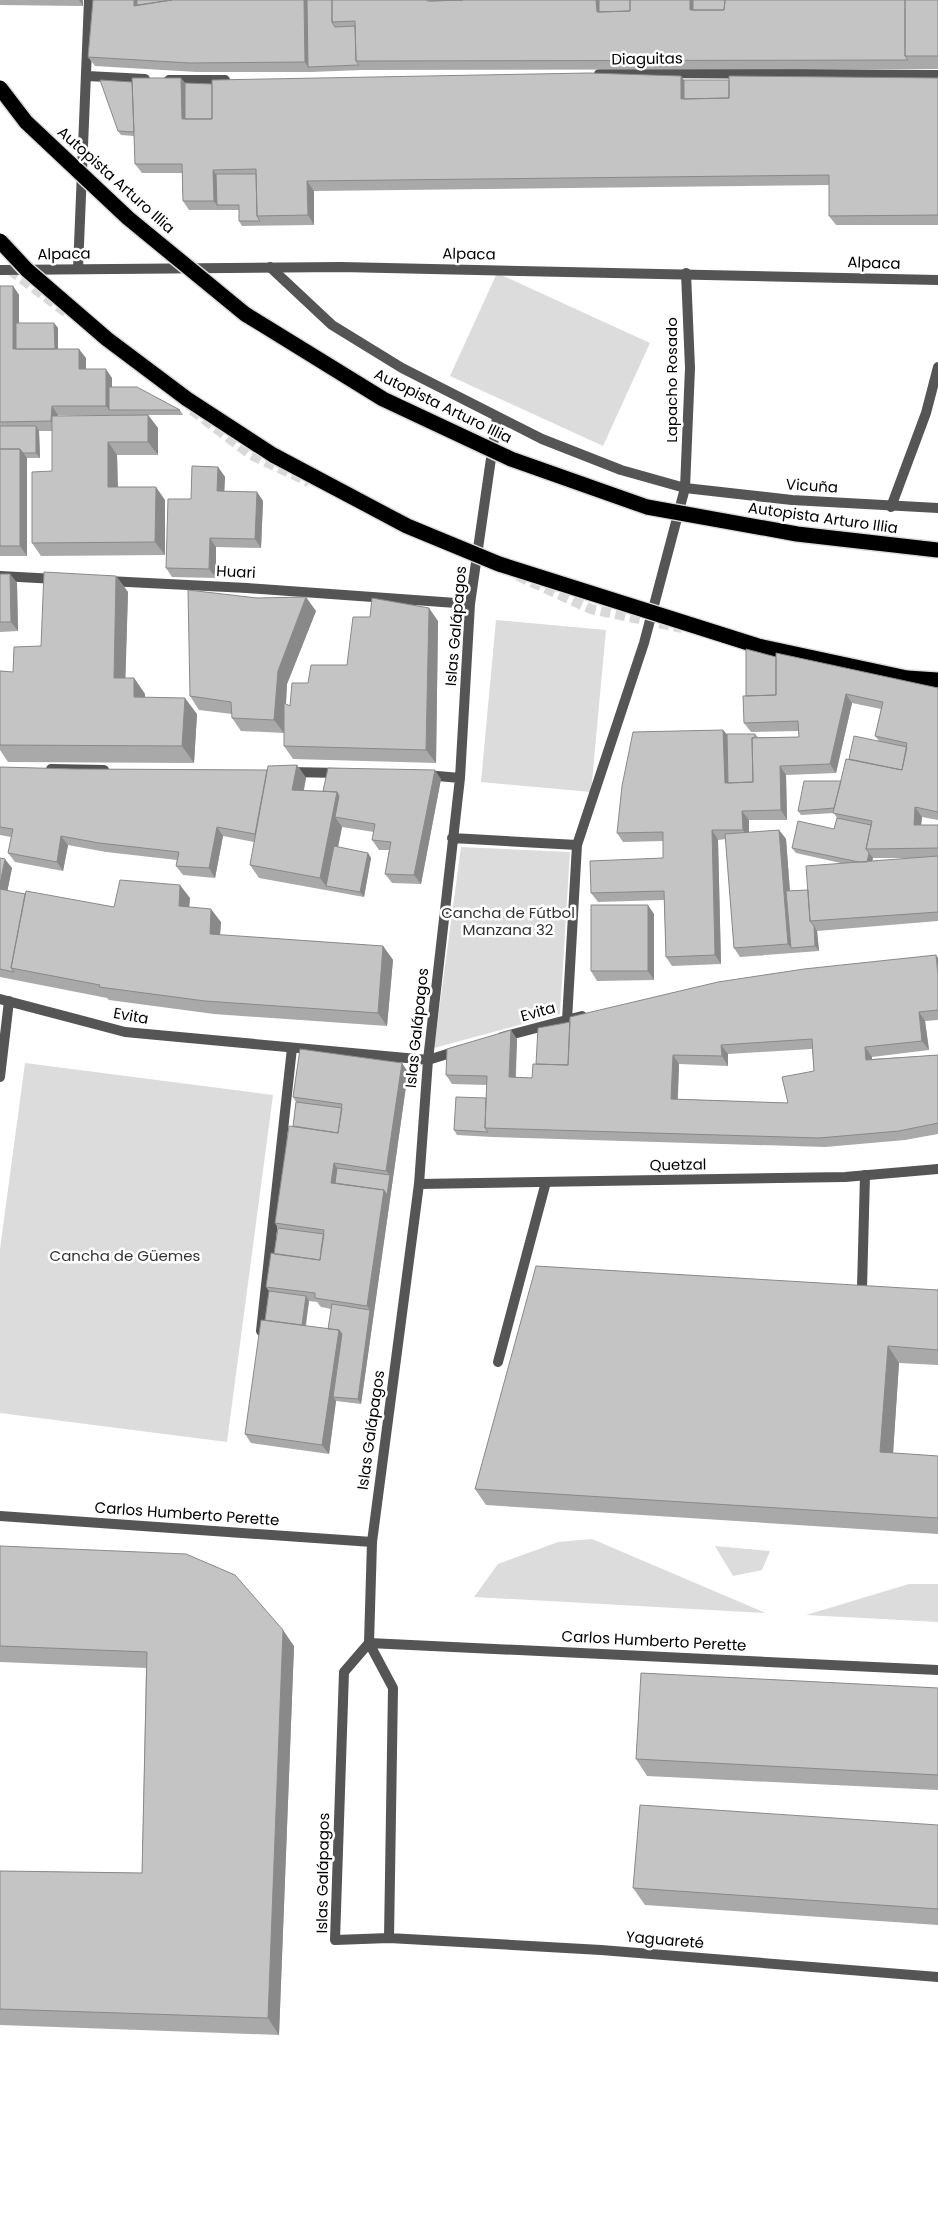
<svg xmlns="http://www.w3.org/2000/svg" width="938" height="2230" font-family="Poppins,sans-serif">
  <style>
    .green { fill: #dcdcdc }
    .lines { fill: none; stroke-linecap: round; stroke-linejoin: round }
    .minor-tunnel { stroke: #d9d9d9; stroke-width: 10; stroke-dasharray: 10 5; stroke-linecap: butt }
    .service { stroke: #555; stroke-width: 10 }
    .minor { stroke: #555; stroke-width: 10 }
    .motorway-bridge-casing { stroke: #dbdbdb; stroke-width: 18; stroke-linecap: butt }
    .motorway-bridge { stroke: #000; stroke-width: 15 }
    .wall { fill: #a9a9a9; fill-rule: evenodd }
    .shaded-wall { fill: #898989 }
    .building { fill: #c4c4c4; stroke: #898989; fill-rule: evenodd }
    .labels { text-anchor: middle; stroke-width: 5; stroke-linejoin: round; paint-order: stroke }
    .street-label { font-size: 15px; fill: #000; stroke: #fff }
    .park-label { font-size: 15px; fill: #333; stroke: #fff }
  </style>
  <rect width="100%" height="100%" fill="#fff"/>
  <path class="green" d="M497,273L650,343L603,446L450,376Z
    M496,620L606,630L591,792L481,782Z
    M461,847L570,852L560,1014L434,1048Z
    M25,1063L273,1095L227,1442L0,1413V1249Z
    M592,1539L766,1613L474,1597L498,1564L558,1542Z
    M715,1546L770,1551L762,1570L733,1576Z
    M909,1584H938V1622L806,1615Z"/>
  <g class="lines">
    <path class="minor-tunnel" d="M10,270L68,314
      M192,410L251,455L309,482
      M518,576L591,609L682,628"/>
    <path class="service" d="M270,267L332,325L402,368L542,439L621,470L685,488L690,368L686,273
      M891,507L926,413L938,367
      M862,1288L865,1175
      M261,1331L292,1048
      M498,1362L546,1182"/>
    <path class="minor" d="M599,74L647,73L938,75
      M87,76L145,79
      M169,80H225
      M78,269L89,0
      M0,270L341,267L938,280
      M497,417L470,604L460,778L428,1060L419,1184L372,1542L369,1643L938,1670
      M0,576L56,579
      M108,581L247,588L470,604
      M51,769L104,770
      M291,772L339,773
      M426,775L460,778
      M452,838L577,845
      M0,999L125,1032L428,1060L460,1050
      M567,1020L577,845L644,643L685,488L792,500L938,508
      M502,1037L582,1016
      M0,1077L9,1001
      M419,1184L845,1177L938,1169
      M0,1516L372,1542
      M389,1938L393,1688L369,1643L344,1672L335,1940L389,1938L601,1950L938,1977"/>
    <g class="motorway-bridge-casing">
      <path id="motorway-bridge" d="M0,88L26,122L128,218L245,314L383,399L511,459L647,507L797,534L938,550
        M0,241L27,270L107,339L187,399L273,455L407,526L499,564L758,646L907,678L938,680"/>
    </g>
    <use href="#motorway-bridge" class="motorway-bridge"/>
  </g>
  <path class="wall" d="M0,0H83V6L0,5Z
    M93,0H938V69L362,70L311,72H197L95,66L88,57Z
    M681,76L684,80H729L938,78V225H836L829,216V185L314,191V225L242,226L239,221V210H189L183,201L182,173H142L135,164L134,136L121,135L118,131L132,82L181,78L185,83L212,84Z
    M0,286H13L19,295V323H54L58,328V349L86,358V369L112,378V387L180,410L183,415H58V416L148,415L158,428V455H117L118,487L165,500V555L41,556L32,543L52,471V431H39L40,458H27V556H0Z
    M218,467L225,477L224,491L257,492L263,501L261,548L216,547V578L172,577L166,568L191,499Z
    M0,574H10L17,583L18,631L0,632Z
    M116,576L128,592L125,678H134L145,694V697L197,714L194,763L8,762L0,750V671L13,672Z
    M316,611L287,684L286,704L290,706L308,683L347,665L438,621L436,763L293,759L284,746V733L241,731L232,718V714L199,710L190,696Z
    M776,657L938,688V820L922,817L921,825H938V921L817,931L819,951L740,957L734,948L726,839L718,840L721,964L672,966L666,957L664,900L598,902L591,893L663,858V841L623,842L617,833L723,730L727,734H755L758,737H799L798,731L751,732L744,723L746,696ZM852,703L881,709L875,736L879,741L849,759L841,781L798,811L801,815L834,813L837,818L834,829L792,848L796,853L845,864L808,890L790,891L786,839L779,830L749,832V820H787L786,775L836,773ZM873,858H920L872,861Z
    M297,765L306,778L304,790L323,791L441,779L421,884L392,883L385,874L389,850H379L372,840L374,832L342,827L338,847L368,853L371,858L364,897L259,878L250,865L254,842L223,836L215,878L183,875L176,866L177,860L106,852L68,845L63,871L15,862L8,853L11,837L0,835V767L74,769L267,770Z
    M0,858L12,868L7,891L25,894L114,907L190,898L189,907L221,922L220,935L383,946L393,960L387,1026L214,1014L109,1000L107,998L0,977Z
    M654,914V980L597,981L591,971Z
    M936,955L938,958V1020L925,1021L929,1050L872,1057V1059L938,1055V1134L905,1140L825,1147L492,1137L457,1135L454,1130L486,1098L487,1085L452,1084L446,1075L517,1039L516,1077L532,1078ZM812,1049L814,1071L788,1103L678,1099L679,1064L728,1066V1054Z
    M408,1072L361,1404L336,1401L329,1454L251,1443L245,1434L265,1320L269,1291L266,1287L274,1254L278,1228L275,1223L293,1126L296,1102L293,1097ZM309,1301L317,1302L321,1307L331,1309L328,1329L306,1326Z
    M938,1290V1365L899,1363L893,1453L938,1456V1534L486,1505L475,1489Z
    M0,1546L294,1646L279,2035L0,2025V1871L142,1873L146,1668L0,1662Z
    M938,1688V1790L647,1776L636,1759Z
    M938,1825V1925L645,1905L633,1888Z"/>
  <path class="shaded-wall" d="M79,0H83V6Z
    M134,0H141L140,9L134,6Z
    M304,0H310L308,67L305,62Z
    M596,0H602L603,16L597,12Z
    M690,0H696V15L690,10Z
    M681,76L687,85L684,103L681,99Z
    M181,78L188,88V124L182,119Z
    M213,170L219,179L217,205L220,210L214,201Z
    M307,181L314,191V225L308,215Z
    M13,286L19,295V354L13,349Z
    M54,323L58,328V358L55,353Z
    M79,349L86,358V378L79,369Z
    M106,369L112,378V410H109L106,406Z
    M52,406L58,415V430L51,421Z
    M148,415L158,428V455L148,442Z
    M36,426L39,431L40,458L36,453Z
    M108,442L117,455L118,500L108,487Z
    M20,449L27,458V556L20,546Z
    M218,467L225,477L224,500L217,491Z
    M156,487L165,500V555L155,542Z
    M257,492L263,501L261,548L255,539Z
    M210,538L216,547V578L209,569Z
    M10,574L17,583L18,631L11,622Z
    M116,576L128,592L125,694L114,678Z
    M306,597L316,611L287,684L284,733L274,720L278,671Z
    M429,608L438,621L436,763L426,750Z
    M134,678L145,694V713L134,697Z
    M846,694L852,703L836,773L830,764Z
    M185,698L197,714L194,763L182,746Z
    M723,730L730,739L731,787L725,783Z
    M297,765L306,778L301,803L292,790Z
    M780,766L786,775L787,820L781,810Z
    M435,770L441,779L421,884L414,875Z
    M337,792L346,805L335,817L342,827L330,887L326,886L320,878Z
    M915,807L922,817L920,835L914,825Z
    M742,811L749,820V839L743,830Z
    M217,827L223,836L215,878L209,868Z
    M712,830L718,840L721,964L715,955Z
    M779,830L786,839L794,948H791L788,944Z
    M61,836L68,845L63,871L57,862Z
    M368,853L371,858L364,897L360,892Z
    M869,853L873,858L870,869L867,864Z
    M5,859L12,868L6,898L0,890V884Z
    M180,885L190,898L188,920L179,906Z
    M648,905L654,914V980L648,971Z
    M211,909L221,922L219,947L210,934Z
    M814,926L817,931L819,951L815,946Z
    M383,946L393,960L387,1026L378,1013Z
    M936,955L938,958V975Z
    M919,1012L925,1021L929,1050L922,1041Z
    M511,1030L517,1039L515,1086L509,1077Z
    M721,1045L728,1054V1066L722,1056Z
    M865,1047L872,1057V1069L866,1060Z
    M673,1055L679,1064L677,1108L671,1099Z
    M402,1063L408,1072L361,1404L358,1399L370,1310L367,1306L384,1190L390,1175L386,1171Z
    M334,1163L340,1173L338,1188L331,1183Z
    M306,1296L309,1301L304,1334L301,1329Z
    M339,1330L345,1339L333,1397L336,1401L329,1454L322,1445Z
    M888,1346L899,1363L892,1469L880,1452Z
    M283,1630L294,1646L279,2035L268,2018Z"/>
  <path class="building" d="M93,0H134V6L172,0H304L305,62L190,63L88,57Z
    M137,0H172L137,5Z
    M307,0H332V22L335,27L355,26L356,61L359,65L308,67Z
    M332,0H427V1L463,0H596L597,12L630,11V0H690V10H724L725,0H905V56L908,60L356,61L355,21L332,22Z
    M430,0H463L430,1Z
    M599,0H630V11L599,12Z
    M693,0H725L724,10H693Z
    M905,0H938V56H905Z
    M589,73L681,76V99L729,98V76L938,78V215L829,216V175L307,181L308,215L257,216L256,169L213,170L214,201H183L182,164H135L132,78H181L182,119H212V80Z
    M100,80L132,82L134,132L118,131Z
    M684,80H729V98L684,99Z
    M185,83L212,84V119H185Z
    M216,174H256L257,216L260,221H239V205H217Z
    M0,286H13V349H79V369H106V406H52L51,421L0,422Z
    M16,323H54L55,349H16Z
    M109,387H137L180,410H109Z
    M148,415V442H108V487H156L155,542L32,543V472L52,471V416Z
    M0,426H36V453H23L20,449H0Z
    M0,449H20V546H0Z
    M192,466L218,467L217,491L257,492L255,539L210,538L209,569L166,568L168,499H191Z
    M44,572L116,576L114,678H134V697L185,698L182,746L0,745V671L13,672L14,647L41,646Z
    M0,574H10L11,622H0Z
    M188,590L257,598L306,597L278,671L274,720L232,718L231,702L190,696Z
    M372,598L429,608L426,750L284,746V703L290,706L292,683H308L311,665H347L353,617H370Z
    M746,649L776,657V695L746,696Z
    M776,653L938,688V812L915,807L914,825H938V848L866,849L872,821L833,813L846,759L902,770L907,743L875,736L883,702L846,694L830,764L780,766L781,810L742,811L743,830H712L715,955L666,957L664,891L591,893L590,861L663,858V832L617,833L622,786L633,732L723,730L725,783L753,782L752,738L799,737L798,721L744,723L743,696L776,695Z
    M727,734H755V737L752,738L753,782L728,783Z
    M854,736L907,747L902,770L849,759Z
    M297,765L292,790L337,792L320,878L250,865L268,766Z
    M0,767L74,769L267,770L255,834L217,827L209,868L176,866L179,852L99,843L61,836L57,862L8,853L13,829L0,827Z
    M328,768L435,770L414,875L385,874L391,842L372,840L375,824L335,817L339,796L337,792L323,791Z
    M804,781H841L834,808L798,811Z
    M837,818L871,825L866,849L869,853L867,862H859L792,848L798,821L834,829Z
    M779,830L788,944L734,948L725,834Z
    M334,846L368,853L360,892L326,886Z
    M938,856V912L810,921L806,866Z
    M0,858L5,859L0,884Z
    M120,880L180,885L179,906L211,909L210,934L383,946L378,1013L205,1001L99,987L100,985L11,968L26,891L114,907Z
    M0,889L25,894L11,968L14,972L0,969Z
    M808,890L810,921L814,926L815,946L791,948L786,891Z
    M591,905H648V971H591Z
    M936,955L938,975V1010L919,1012L922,1041L865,1047L866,1060L938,1055V1123L899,1131L819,1138L485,1128L487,1076L446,1075L447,1049L511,1030L509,1077L532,1078L533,1064L568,1065L570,1017L718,982L804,969ZM812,1039L814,1071L782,1077L788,1103L671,1099L673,1055L722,1056L721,1045Z
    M570,1022L568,1065L536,1064L538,1028Z
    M300,1049L402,1063L386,1171L334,1163L331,1183L384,1190L367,1306L315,1298V1293L266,1287L271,1253L320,1260L321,1250L324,1230L275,1223L289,1126L338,1133L342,1104L293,1097Z
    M456,1097L486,1098L485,1128L488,1132L454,1130Z
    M296,1102L342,1108L338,1133L293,1126Z
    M337,1168L390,1175L387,1195L384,1190L335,1183Z
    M278,1228L324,1234L320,1260L274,1254Z
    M536,1266L938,1290V1350L888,1346L880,1452L938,1456V1518L475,1489Z
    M269,1291L306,1296L302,1325L265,1320Z
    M332,1304L370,1310L358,1399L333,1397L342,1334L339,1330L328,1329Z
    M261,1320L339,1330L322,1445L245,1434Z
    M0,1546L186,1554L235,1575L283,1630L268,2018L0,2009V1871L142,1873L147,1652L0,1646Z
    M641,1673L938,1688V1775L636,1759Z
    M640,1805L938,1825V1909L633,1888Z"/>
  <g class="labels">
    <g class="street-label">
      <text transform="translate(647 59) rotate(-1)" y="5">Diaguitas</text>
      <text transform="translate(116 180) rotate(42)" y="5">Autopista Arturo Illia</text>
      <text transform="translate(64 254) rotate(-1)" y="5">Alpaca</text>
      <text transform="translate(469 254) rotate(1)" y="5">Alpaca</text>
      <text transform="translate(874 263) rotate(2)" y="5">Alpaca</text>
      <text transform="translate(672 380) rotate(-90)" y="5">Lapacho Rosado</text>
      <text transform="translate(443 406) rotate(26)" y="5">Autopista Arturo Illia</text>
      <text transform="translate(812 486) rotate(4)" y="5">Vicuña</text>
      <text transform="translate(823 518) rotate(8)" y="5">Autopista Arturo Illia</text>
      <text transform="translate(236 572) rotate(3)" y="5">Huari</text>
      <text transform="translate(456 626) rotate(-85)" y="5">Islas Galápagos</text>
      <text transform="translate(538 1012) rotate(-15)" y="5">Evita</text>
      <text transform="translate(131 1016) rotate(10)" y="5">Evita</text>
      <text transform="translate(417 1028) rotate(-84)" y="5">Islas Galápagos</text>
      <text transform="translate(678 1165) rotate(-1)" y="5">Quetzal</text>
      <text transform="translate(371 1430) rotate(-82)" y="5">Islas Galápagos</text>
      <text transform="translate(187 1514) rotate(4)" y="5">Carlos Humberto Perette</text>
      <text transform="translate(654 1641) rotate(3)" y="5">Carlos Humberto Perette</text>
      <text transform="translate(323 1873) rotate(-89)" y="5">Islas Galápagos</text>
      <text transform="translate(665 1940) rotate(5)" y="5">Yaguareté</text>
    </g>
    <g class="park-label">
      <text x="508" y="918">Cancha de Fútbol<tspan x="508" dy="17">Manzana 32</tspan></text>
      <text x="125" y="1261">Cancha de Güemes</text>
    </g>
  </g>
</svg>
